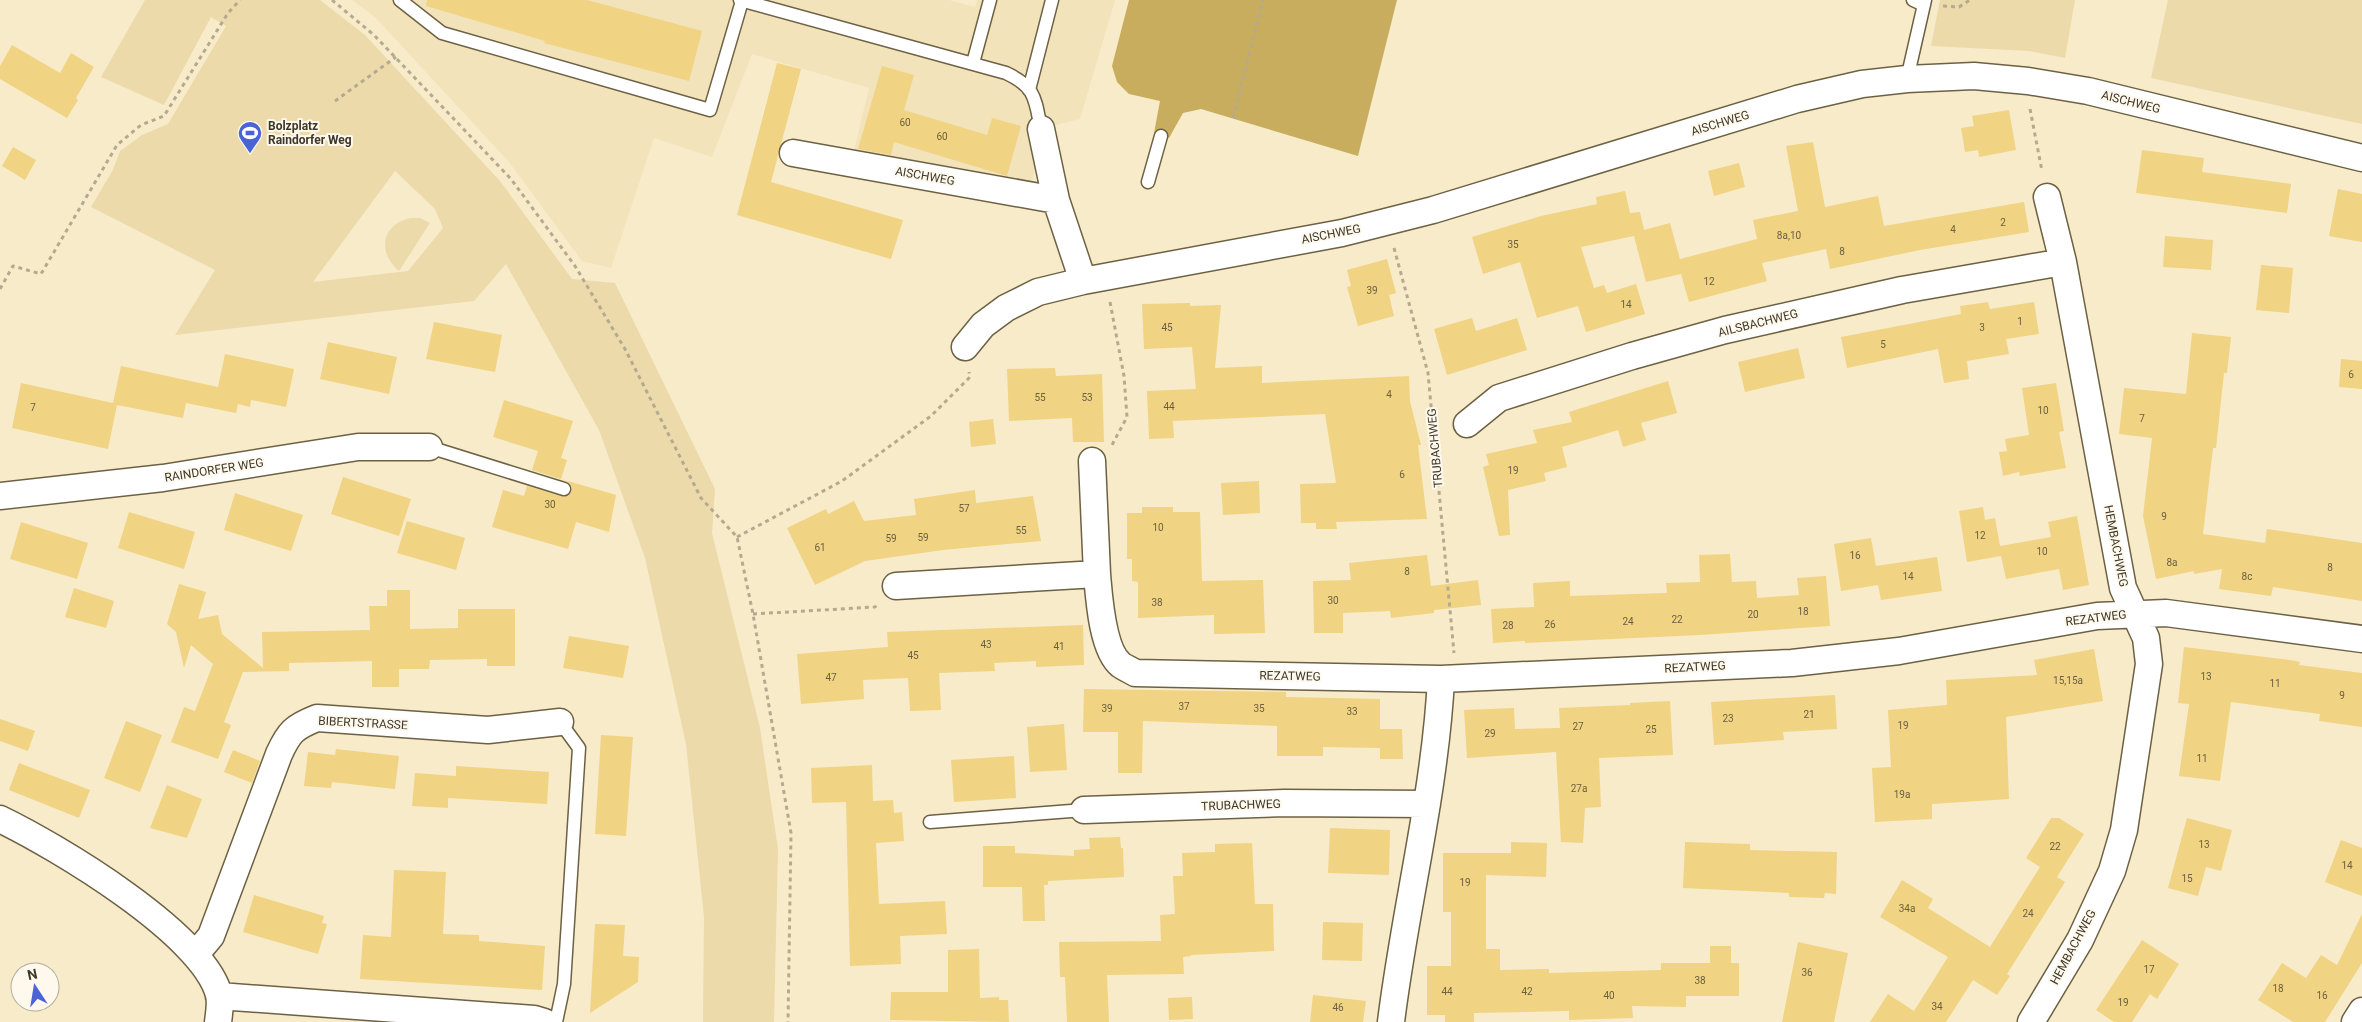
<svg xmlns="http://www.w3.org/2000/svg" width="2362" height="1022" font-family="Roboto,sans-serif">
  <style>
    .built { fill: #f2e3ba }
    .green { fill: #ecdaaa; fill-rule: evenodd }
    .water { fill: #c9ad5e }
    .building { fill: #f0d383 }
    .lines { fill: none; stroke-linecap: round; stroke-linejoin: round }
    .lane-casing { stroke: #6c6143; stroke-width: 15 }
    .street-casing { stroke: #6c6143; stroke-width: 29 }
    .path { stroke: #b4aa90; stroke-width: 3; stroke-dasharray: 4 4; stroke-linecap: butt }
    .lane { stroke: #fff; stroke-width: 12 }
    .street { stroke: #fff; stroke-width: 26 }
    .labels { text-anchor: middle; stroke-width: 4; stroke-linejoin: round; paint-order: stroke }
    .number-label { font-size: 10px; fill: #6a5f40 }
    .street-label { font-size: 12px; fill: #3d382a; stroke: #fef9ec }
    .poi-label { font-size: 12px; font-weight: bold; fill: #3d382a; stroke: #fef9ec; text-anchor: start }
  </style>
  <rect width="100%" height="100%" fill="#f8ebca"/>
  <path class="built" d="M352,0H949L975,7L977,0H1115L1080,119L1041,129L1031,191L853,155L869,88L752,54L712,157L654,138L611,268L582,261L509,162L375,17Z"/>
  <path class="green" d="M145,0H320L365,35L500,181L572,279L615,283L715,489L712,533L760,728L778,849L774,1022H703L704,917L686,744L645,558L599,430L506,264L474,301L175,335L215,270L91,207L113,170L120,151L142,135L168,124L226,26L211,17L164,105L101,77ZM395,171L435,209L443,228L408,271L313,282Z
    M1940,0H2075L2065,58L2029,51L1931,46Z
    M2168,0H2362V124L2151,78Z
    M411,218H420L430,223L399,271C377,253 381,224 411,218Z"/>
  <path class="water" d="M1129,0H1397L1358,156L1201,109L1183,113L1169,138L1154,133L1160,101L1129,94L1117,82L1112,66Z"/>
  <path class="building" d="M427,0H587L702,31L689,81L544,43L545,41L426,6Z
    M12,45L60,73L71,53L94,67L76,98L78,100L67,118L0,79V66Z
    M777,63L801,69L771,182L903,220L891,259L737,215Z
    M882,66L914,75L904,110L987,135L992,118L1021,126L1007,176L894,142L891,155L858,149Z
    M2009,110L2016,150L1979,157L1978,150L1965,152L1961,128L1974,126L1972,116Z
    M1813,142L1825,207L1878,196L1884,226L2024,202L2029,232L1920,250L1830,269L1826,249L1762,263L1767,281L1689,302L1681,274L1646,282L1634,236L1581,247L1594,288L1604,285L1607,293L1636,284L1645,314L1586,332L1578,306L1537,318L1520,262L1483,274L1472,237L1541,216L1597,204L1596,197L1625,191L1630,213L1640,212L1644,230L1670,223L1680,259L1757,239L1753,220L1798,211L1786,146Z
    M13,147L36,160L25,180L2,166Z
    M2142,150L2204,158L2202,172L2291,184L2287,213L2136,193Z
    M1739,163L1745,187L1714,196L1708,171Z
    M2338,189L2362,194V242L2329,236Z
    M2165,236L2213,240L2211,270L2163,267Z
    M1387,259L1396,293L1389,295L1394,316L1358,326L1347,287L1351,286L1347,270Z
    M2261,265L2293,268L2289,313L2256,310Z
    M1988,302L1990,309L2034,302L2039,334L2006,339L2009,354L1967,361L1969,379L1944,383L1938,349L1847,368L1841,337L1961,314L1960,306Z
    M1190,303V306L1221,305L1215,368L1262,366V383L1409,376L1410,401L1421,445H1418L1427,519L1336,522L1337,529H1316V523H1301L1300,484L1336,483L1325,414L1173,421L1174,438L1149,439L1147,391L1196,389L1192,347L1144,349L1142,304Z
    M1472,318L1476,331L1517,318L1527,350L1447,375L1434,329Z
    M434,322L502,335L495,372L426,359Z
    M2192,333L2231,337L2227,373H2224L2216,448H2213L2203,534L2265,543L2267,529L2362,543V601L2273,587L2271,596L2219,589L2222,569L2194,574V571L2156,579L2143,516L2152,438L2119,434L2124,388L2186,394Z
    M328,342L397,357L389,394L320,379Z
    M1798,348L1805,378L1745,392L1738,362Z
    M225,354L294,369L286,407L251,400L250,407L238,404L236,413L186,403L183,418L117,405L108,449L12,428L21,383L113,403L121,366L218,387Z
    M2341,359L2362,361V389L2339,387Z
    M1055,368L1056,376L1102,374L1104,442H1073L1072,418L1009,421L1007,369Z
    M1668,381L1677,413L1641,423L1646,440L1623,447L1618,430L1562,447L1567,467L1544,473L1546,481L1508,490L1510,535L1499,536L1483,467L1489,465L1486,454L1537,443L1533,430L1572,422L1569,412Z
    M2056,383L2064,431L2059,432L2066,468L2020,476L2019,472L2003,476L1999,452L2007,451L2005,439L2029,435L2022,388Z
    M504,400L573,421L561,458L567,460L561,479L616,495L609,532L576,522L568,549L492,527L503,490L524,496L527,486L565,497L572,491V487L567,481L532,470L538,451L493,437Z
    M993,419L996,444L971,447L969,422Z
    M343,477L411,499L399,536L331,514Z
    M1259,481L1260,513L1223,515L1221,483Z
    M975,490L976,503L1033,496L1041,541L943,550L865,561L815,585L787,528L826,509L828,514L854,501L864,521L916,515L914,499Z
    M235,493L303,515L291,551L224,530Z
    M1142,507H1173V512H1200L1202,581L1263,580L1265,633L1214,634V615L1138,618V582L1132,581V559H1127V513H1142Z
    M1983,507L1985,520L1995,518L2000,546L2051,537L2048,522L2077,516L2089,585L2063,590L2059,569L2006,579L2001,556L1967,562L1959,511Z
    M129,512L195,532L184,569L118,548Z
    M407,521L465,538L456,570L397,553Z
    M21,522L88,543L77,579L10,559Z
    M1871,538L1876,566L1937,557L1942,591L1881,600L1878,585L1841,591L1834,544Z
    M1730,554L1732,582L1756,581L1757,598L1799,595L1797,578L1826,576L1830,626L1700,635L1525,643V641L1493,643L1491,609L1534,607L1533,583L1570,581V596L1667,593L1666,583L1700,582L1699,555Z
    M1427,555L1431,586L1478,580L1481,605L1434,610V613L1391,618L1390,611L1343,613V633H1314L1313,581L1351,580L1349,563Z
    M179,584L206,592L198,619L218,615L222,634L263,668L262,632L370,630L369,606H387V590H410V629L458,628V609H515V666H487V659L430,660L429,669H399V687H372V661L289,663V671L243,672L224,722L231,725L218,759L171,742L184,707L195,711L213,664L191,645L184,668L176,632L167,624Z
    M74,588L114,601L106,628L65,617Z
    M1083,625L1084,665L1036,667V661L994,663L995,671L939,673L941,710L910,711L908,678L863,680L864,699L801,704L797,654L888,647L887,632Z
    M569,636L629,646L623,678L563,668Z
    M2184,647L2290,660L2300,662L2299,665L2362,673V727L2319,721L2320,714L2231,702L2220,781L2179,776L2189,704L2178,703Z
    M2094,649L2103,701L2006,717L2009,799L1932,804V819L1875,822L1872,768L1891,767L1888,710L1947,705L1946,680L2037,675L2034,660Z
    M1084,689L1286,692V697L1380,699V729H1402L1403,759H1380V748L1323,747V756H1277V726L1143,721L1142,773H1118V732H1083Z
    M1835,695L1837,729L1783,732L1784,740L1714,745L1711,702Z
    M1670,701L1673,755L1599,758L1601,807L1585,808L1583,843L1561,842L1556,752L1467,758L1464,710L1514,708L1515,729L1560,728L1559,708L1630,705V703Z
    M0,719L35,731L28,751L0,741Z
    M126,721L162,735L140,792L104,778Z
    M1064,724L1067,770L1030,772L1027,727Z
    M601,735L633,737L626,836L595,834Z
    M336,749L399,756L395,789L332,782L331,788L304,786L308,752L335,755Z
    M233,750L260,761L252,783L224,772Z
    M1014,756L1016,798L954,802L951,760Z
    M19,763L90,790L79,818L9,790Z
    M872,765L873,801L893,800L894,813L902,812L903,827L904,841L876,843L879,904L945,901L947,934L900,936L901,964L850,966L846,802L812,803L811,768Z
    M456,766L549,772L547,804L448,798V808L412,806L415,773L456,776Z
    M167,785L202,799L187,838L150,828Z
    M2051,818H2059L2084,834L2057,877L2065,882L2007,974L2010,976L1997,995L1973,980L1946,1022H1870L1888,994L1914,1011L1948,957L1880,917L1902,880L1933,899L1928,908L1990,947L2040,867L2026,858Z
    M2187,818L2232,830L2221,871L2206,867L2198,896L2168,888Z
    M1330,828L1390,830L1389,875L1328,873Z
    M1120,837L1121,848H1123L1124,877L1048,881V885H1044L1045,921H1023L1022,887H983V846H1015V853L1074,856V850L1090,849L1089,838Z
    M2341,840L2362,848V896L2325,882Z
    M1511,842L1547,843L1546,877L1486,875V949H1500V970L1549,969V973L1661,970V963H1710V946H1731V963H1739V996H1686V1007L1632,1006L1633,1018L1569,1020V1011L1474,1013V1022H1445V1015H1427V966H1451V912H1443V853H1511Z
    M1685,842L1750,844V850L1837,852L1836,894L1825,893L1824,898L1789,897V893L1683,888Z
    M1252,843L1255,904H1273L1274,951L1191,955V956L1183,957L1184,974L1107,975L1109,1022H1067L1065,977H1060L1059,942L1161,941L1160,915L1175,914L1173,876H1183L1182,853L1215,852V844Z
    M394,870L446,872L443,934L479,935V941L545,946L542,990L360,979L363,935L391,937Z
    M254,895L324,916L322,923L327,924L318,954L243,932Z
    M2362,914V963L2325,1022H2293L2258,1000L2282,963L2306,978L2321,955L2337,965Z
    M1323,922L1363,923L1362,961L1322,960Z
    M595,924L625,925L623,956L639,957L638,982L590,1013Z
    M2142,940L2179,964L2157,999L2150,994L2132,1022H2114L2096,1010Z
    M1798,942L1848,953L1834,1022H1782Z
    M979,949L980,998L999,997V1000H1008L1009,1022L890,1020L891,992H948V950Z
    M1313,995L1366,1001L1363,1022H1310Z
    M1192,997L1193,1019L1169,1020L1168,998Z"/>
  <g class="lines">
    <g class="lane-casing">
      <path id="lane" d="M400,0L442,33L710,110L742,1
        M740,0L1006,73C1036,87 1035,99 1041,129
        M1913,0L1924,5
        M973,63L990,0
        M1907,79L1925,0
        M1029,90L1052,0
        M1148,182L1161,136
        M429,447L564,489
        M930,822L1084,810
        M556,1022L564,984L579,748L560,722"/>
    </g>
    <g class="street-casing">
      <path id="street" d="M1041,129L1056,200L1083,281
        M793,153L1056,200
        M965,347L983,325L1006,308L1038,292L1083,281L1342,233L1433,210L1797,99L1862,84L1907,79L1974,76L2028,81L2088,91L2362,158
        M1467,424L1499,398L1632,356L1725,330L1902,290L2063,262
        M1092,461L1097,574
        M0,496L163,478L358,447H429
        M896,586L1097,574C1099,597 1102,650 1121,665C1125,668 1131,670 1135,673L1441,679L1792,663L1899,651L2097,616L2166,613L2362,639
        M1084,810L1284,803L1427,804
        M0,819C56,846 204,934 219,995C221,1003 219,1014 218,1022
        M196,954L211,936L279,754C289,732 294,727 317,718L488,730L560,722
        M219,996L534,1019L544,1022
        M1391,1022C1405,907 1435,795 1441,679
        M2031,1022L2080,940L2112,871L2124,830L2149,664L2146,638L2123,588L2063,262L2047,197
        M2355,1022L2362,1011"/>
    </g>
    <path class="path" d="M332,0L374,35L511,179L575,266L625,349L701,498L737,537L753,614L791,833L788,1022
      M1943,6L1959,7L1970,0
      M335,101L396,57
      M2030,109L2042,171
      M1233,118L1263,0
      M1394,248L1428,373L1454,653
      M0,289L13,266L41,274L117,145L141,125L164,116L228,13L240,0
      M1110,302L1124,376L1127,417L1112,445
      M737,537L842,481L931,416L970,377L969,372
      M753,614L875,607L878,604"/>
    <use href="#lane" class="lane"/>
    <use href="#street" class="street"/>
  </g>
  <defs>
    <g id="stadium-pin" transform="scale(1.25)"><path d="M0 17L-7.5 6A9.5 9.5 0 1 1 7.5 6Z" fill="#4a64d8" stroke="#fef9ec"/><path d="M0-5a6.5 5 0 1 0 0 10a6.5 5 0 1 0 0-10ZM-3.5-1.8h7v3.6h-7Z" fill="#fff"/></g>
  </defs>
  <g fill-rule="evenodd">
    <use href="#stadium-pin" x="250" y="133"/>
  </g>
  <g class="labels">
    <g class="number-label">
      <text x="905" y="126">60</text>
      <text x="942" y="140">60</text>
      <text x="2003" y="226">2</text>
      <text x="1953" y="233">4</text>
      <text x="1789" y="239">8a,10</text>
      <text x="1513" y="248">35</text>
      <text x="1842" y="255">8</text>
      <text x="1709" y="285">12</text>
      <text x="1372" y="294">39</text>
      <text x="1626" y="308">14</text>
      <text x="2020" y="325">1</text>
      <text x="1167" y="331">45</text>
      <text x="1982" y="331">3</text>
      <text x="1883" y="348">5</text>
      <text x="2351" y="378">6</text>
      <text x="1389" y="398">4</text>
      <text x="1040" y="401">55</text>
      <text x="1087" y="401">53</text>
      <text x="1169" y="410">44</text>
      <text x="33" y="411">7</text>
      <text x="2043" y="414">10</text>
      <text x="2142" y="422">7</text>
      <text x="1513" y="474">19</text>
      <text x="1402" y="478">6</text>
      <text x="550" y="508">30</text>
      <text x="964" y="512">57</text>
      <text x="2164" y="520">9</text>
      <text x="1158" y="531">10</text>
      <text x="1021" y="534">55</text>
      <text x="1980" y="539">12</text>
      <text x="923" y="541">59</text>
      <text x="891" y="542">59</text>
      <text x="820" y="551">61</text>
      <text x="2042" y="555">10</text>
      <text x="1855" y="559">16</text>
      <text x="2172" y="566">8a</text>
      <text x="2330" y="571">8</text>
      <text x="1407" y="575">8</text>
      <text x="1908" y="580">14</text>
      <text x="2247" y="580">8c</text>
      <text x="1333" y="604">30</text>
      <text x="1157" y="606">38</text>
      <text x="1803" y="615">18</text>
      <text x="1753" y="618">20</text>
      <text x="1677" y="623">22</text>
      <text x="1628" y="625">24</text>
      <text x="1550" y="628">26</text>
      <text x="1508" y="629">28</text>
      <text x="986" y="648">43</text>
      <text x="1059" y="650">41</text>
      <text x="913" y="659">45</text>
      <text x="2206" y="680">13</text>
      <text x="831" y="681">47</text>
      <text x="2068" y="684">15,15a</text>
      <text x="2275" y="687">11</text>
      <text x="2342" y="699">9</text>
      <text x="1184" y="710">37</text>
      <text x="1107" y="712">39</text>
      <text x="1259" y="712">35</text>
      <text x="1352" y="715">33</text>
      <text x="1809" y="718">21</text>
      <text x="1728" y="722">23</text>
      <text x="1903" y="729">19</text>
      <text x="1578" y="730">27</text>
      <text x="1651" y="733">25</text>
      <text x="1490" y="737">29</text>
      <text x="2202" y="762">11</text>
      <text x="1579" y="792">27a</text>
      <text x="1902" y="798">19a</text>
      <text x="2204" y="848">13</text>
      <text x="2055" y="850">22</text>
      <text x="2347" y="869">14</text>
      <text x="2187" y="882">15</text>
      <text x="1465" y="886">19</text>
      <text x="1907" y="912">34a</text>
      <text x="2028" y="917">24</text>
      <text x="2149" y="973">17</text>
      <text x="1807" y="976">36</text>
      <text x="1700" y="984">38</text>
      <text x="2278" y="992">18</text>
      <text x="1447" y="995">44</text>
      <text x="1527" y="995">42</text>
      <text x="1609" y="999">40</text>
      <text x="2322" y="999">16</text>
      <text x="2123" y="1006">19</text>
      <text x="1937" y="1010">34</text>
      <text x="1338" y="1011">46</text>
    </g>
    <g class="street-label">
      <text transform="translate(2131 102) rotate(14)" y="4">AISCHWEG</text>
      <text transform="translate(1720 123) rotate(-17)" y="4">AISCHWEG</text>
      <text transform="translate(925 176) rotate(10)" y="4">AISCHWEG</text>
      <text transform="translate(1331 234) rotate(-11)" y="4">AISCHWEG</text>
      <text transform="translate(1758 323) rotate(-14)" y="4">AILSBACHWEG</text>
      <text transform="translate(1435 448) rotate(-95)" y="4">TRUBACHWEG</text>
      <text transform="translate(214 470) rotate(-9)" y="4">RAINDORFER WEG</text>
      <text transform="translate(2116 546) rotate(79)" y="4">HEMBACHWEG</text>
      <text transform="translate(2096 618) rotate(-7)" y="4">REZATWEG</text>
      <text transform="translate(1695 667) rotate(-3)" y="4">REZATWEG</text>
      <text transform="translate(1290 676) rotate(1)" y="4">REZATWEG</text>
      <text transform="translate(363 723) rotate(3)" y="4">BIBERTSTRASSE</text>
      <text transform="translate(1241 805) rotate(-2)" y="4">TRUBACHWEG</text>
      <text transform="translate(2073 947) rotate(-62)" y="4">HEMBACHWEG</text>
    </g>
    <g class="poi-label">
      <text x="268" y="130">Bolzplatz<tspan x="268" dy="14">Raindorfer Weg</tspan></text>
    </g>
  </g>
  <g transform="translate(35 987) rotate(348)"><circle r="24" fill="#fef9ec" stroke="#b1ac9e"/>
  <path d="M0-4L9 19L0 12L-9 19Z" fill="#4a64d8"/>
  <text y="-8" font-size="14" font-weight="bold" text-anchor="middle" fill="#3d382a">N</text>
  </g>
</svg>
